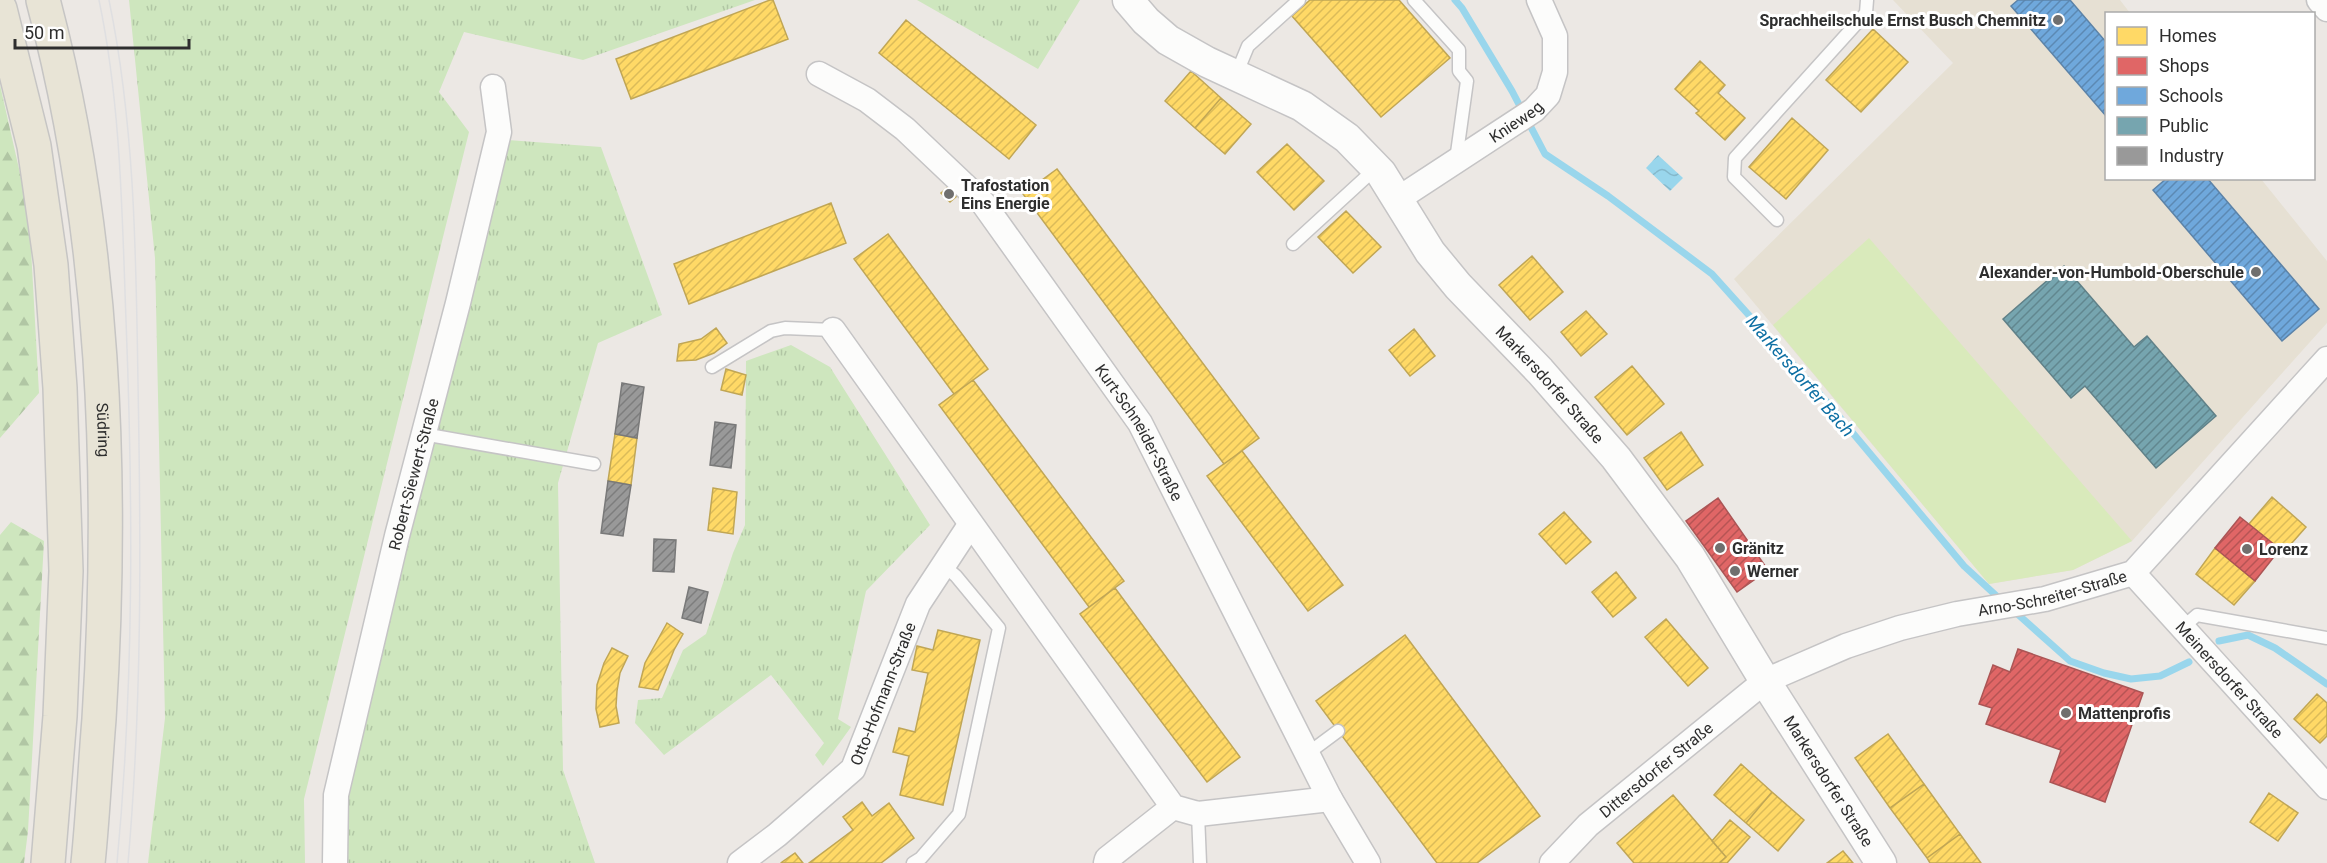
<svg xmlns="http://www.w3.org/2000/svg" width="2327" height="863" font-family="Roboto,sans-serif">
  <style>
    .education { fill: #e6e0d3 }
    .grass { fill: url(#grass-tufts) }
    .forest { fill: url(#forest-firs) }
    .pitch { fill: #d9eabb }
    .water { fill: url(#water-waves) }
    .homes { fill: url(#homes-hatch); stroke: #c0a655; stroke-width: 1.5 }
    .shops { fill: url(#shops-hatch); stroke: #ab5555; stroke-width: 1.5 }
    .schools { fill: url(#schools-hatch); stroke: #5c83a8; stroke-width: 1.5 }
    .public { fill: url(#public-hatch); stroke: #608188; stroke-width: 1.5 }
    .industry { fill: url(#industry-hatch); stroke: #797979; stroke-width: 1.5 }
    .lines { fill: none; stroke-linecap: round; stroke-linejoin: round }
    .stream { stroke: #99d6ec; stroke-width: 7 }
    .service-casing { stroke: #c5c4c5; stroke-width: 15 }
    .minor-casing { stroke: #c5c4c5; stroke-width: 27 }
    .tertiary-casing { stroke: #c5c4c5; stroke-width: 33 }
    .primary-casing { stroke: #c6c5c4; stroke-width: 36 }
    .service { stroke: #fcfcfb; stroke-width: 12 }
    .minor { stroke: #fcfcfb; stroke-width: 24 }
    .tertiary { stroke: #fcfcfb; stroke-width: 30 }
    .primary { stroke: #e8e4d6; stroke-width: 33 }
    .tram { stroke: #dfdfe1; stroke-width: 1.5 }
    .poi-dot { fill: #706f6e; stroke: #fff; stroke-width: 2 }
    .labels { text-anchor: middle; stroke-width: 6; stroke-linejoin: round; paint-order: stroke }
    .poi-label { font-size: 16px; font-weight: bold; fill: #2e2e2e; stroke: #fff; text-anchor: start }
    .street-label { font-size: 16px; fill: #2e2e2e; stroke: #fff }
    .water-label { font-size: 18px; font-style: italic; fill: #0d6fa3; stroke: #fff }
  </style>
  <defs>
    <pattern id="grass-tufts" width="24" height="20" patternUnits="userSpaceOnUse" patternTransform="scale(1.5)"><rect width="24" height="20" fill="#cee6be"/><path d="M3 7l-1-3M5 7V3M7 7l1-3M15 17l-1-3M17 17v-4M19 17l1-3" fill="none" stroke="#b1c6a4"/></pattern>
    <pattern id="forest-firs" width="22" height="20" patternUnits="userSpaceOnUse" patternTransform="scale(1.5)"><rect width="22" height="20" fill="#cee6be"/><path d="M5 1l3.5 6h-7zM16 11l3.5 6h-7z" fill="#b1c6a4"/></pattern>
    <pattern id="water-waves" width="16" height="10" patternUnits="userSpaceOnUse" patternTransform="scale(1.5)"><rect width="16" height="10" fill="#99d6ec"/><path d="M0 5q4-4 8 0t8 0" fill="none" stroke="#84b8cb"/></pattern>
    <pattern id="homes-hatch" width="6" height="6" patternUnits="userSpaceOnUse" patternTransform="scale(1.5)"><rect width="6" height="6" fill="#ffd966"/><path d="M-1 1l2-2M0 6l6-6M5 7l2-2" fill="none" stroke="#dbbb59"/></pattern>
    <pattern id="shops-hatch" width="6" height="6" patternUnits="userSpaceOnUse" patternTransform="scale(1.5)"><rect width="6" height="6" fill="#e06666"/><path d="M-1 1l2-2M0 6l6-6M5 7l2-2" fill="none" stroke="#b65454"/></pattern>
    <pattern id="schools-hatch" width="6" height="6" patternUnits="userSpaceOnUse" patternTransform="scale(1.5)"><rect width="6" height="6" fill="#6fa8dc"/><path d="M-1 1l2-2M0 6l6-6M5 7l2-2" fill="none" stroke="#5c89b3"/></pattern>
    <pattern id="public-hatch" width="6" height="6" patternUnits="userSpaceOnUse" patternTransform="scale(1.5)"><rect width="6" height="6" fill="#76a5af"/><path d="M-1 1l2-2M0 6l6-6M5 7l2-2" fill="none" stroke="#61878f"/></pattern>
    <pattern id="industry-hatch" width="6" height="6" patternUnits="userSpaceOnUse" patternTransform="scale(1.5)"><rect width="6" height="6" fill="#999"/><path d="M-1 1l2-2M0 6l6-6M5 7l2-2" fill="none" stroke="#7d7d7d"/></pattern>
  </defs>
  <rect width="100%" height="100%" fill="#ece8e4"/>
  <path class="education" d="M1893,0H2120L2130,13L2106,14V178L2261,179L2327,261V323L2132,541L2073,570L1989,584L1734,279L1953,63Z"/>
  <path class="grass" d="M129,0H755L583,60L464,32L439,92L469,132L304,799L305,863H148L165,718L155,258Z
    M917,0H1080L1038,69Z
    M508,140L601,147L662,315L598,343L558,483L563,770L595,863H347V788Z
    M791,345L830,367L930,525L866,591L838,719L851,727L823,766L815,755L824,743L771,675L664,755L635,723L638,700L662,698L683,650L706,634L733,553L745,525L746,361Z"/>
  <path class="forest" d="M0,85L29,213L39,393L0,438Z
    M11,522L44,541L28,831L24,863H0V535Z"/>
  <path class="pitch" d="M1869,238L2132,541L2073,570L1989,584L1773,325Z"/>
  <path class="water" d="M1658,155L1683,178L1670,191L1646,168Z"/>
  <path class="homes" d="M770,0H773L788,39L631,99L616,59Z
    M1310,0H1399L1450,58L1381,117L1292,16Z
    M906,20L1036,125L1009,159L879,53Z
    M1873,29L1908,62L1861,112L1826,80Z
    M1700,61L1725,85L1718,93L1745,118L1725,140L1696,113L1699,111L1675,89Z
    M1191,71L1221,98L1195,128L1165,101Z
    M1221,98L1251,124L1225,154L1195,128Z
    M1792,118L1828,150L1786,199L1749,167Z
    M1287,144L1324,181L1294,210L1257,172Z
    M1057,169L1259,438L1224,464L1023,194Z
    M949,186L957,196L950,202L941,193Z
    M831,203L846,243L689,304L674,264Z
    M1346,211L1381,247L1353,273L1318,237Z
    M888,234L988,369L954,394L854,259Z
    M1532,256L1563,292L1530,320L1499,285Z
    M1586,311L1607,334L1581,356L1561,332Z
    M716,328L727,343L714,353L696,360L677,361L679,344L701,339Z
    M1414,329L1435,356L1410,376L1389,350Z
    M1632,366L1664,404L1627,435L1595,397Z
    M726,369L746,375L742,395L721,390Z
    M973,380L1124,581L1089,607L939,405Z
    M1681,432L1703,465L1667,490L1644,458Z
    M615,434L637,438L631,485L608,481Z
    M1242,451L1343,585L1308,611L1207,476Z
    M713,488L737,492L733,534L708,530Z
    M2272,497L2306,527L2283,553L2249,524Z
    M1564,512L1591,542L1566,564L1539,534Z
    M2215,548L2255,581L2234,605L2196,574Z
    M1616,572L1636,598L1613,617L1592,592Z
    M1115,588L1240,757L1207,782L1080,614Z
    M1666,619L1708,668L1688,686L1645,637Z
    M667,623L683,634L674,650L658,690L639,687L645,663Z
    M938,630L980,640L943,805L900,795L909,756L893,752L899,728L915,732L928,673L912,670L917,646L933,650Z
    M1405,635L1540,816L1477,863H1437L1316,701Z
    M612,648L628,656L620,673L617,691L616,706L619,723L600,727L596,709L597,685L604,663Z
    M2317,694L2327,703V736L2320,743L2294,719Z
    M1888,734L1924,784L1890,808L1855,758Z
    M1741,764L1772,792L1746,823L1714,795Z
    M1924,784L1960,834L1927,858L1890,808Z
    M1772,792L1804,820L1778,851L1746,823Z
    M2269,793L2298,813L2278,841L2250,822Z
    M1673,795L1726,857L1719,863H1634L1617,843Z
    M862,802L872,816L889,803L914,838L881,863H809L853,830L843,817Z
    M1730,820L1750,837L1727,863H1719L1726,857L1712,841Z
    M1960,834L1981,863H1930L1927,858Z
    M1843,851L1853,863H1827Z
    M795,853L803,863H781L782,862Z"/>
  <path class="shops" d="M1718,498L1768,570L1737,592L1686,521Z
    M2240,517L2280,549L2255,581L2215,548Z
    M2018,649L2143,693L2105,802L2050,782L2061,750L1986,724L1992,708L1979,704L1993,665L2010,672Z"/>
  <path class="schools" d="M2018,0H2070L2106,42V116L2011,6Z
    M2167,178H2207L2319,309L2282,341L2153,190Z"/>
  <path class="public" d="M2064,266L2134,347L2147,336L2216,416L2156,468L2085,386L2071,398L2003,319Z"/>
  <path class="industry" d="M622,383L644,387L637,438L615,434Z
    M715,422L736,425L731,468L710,465Z
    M608,481L631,485L623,536L601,533Z
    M654,539L676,540L674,572L653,571Z
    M689,587L708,592L701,623L682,618Z"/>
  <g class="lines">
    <path class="stream" d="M1455,0L1462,8L1512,91L1545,154L1608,196L1712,274L1826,401L1964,566L2002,601
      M2013,610L2070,661L2104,673L2131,679L2160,676L2189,662
      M2219,641L2248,635L2275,648L2327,684"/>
    <g class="service-casing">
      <path id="service" d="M1414,0L1459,50V71L1467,81L1456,160
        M1236,75L1248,46L1299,0
        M1777,220L1734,177L1735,158L1866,13L1867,0
        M1293,244L1376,168
        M712,367L771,331L785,328L833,330
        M423,434L594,464
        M2183,627L2197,615L2327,638
        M1307,754L1338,731
        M1198,814L1200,863
        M913,863L921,858L959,814L999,628L956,576L943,565"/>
    </g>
    <g class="minor-casing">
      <g id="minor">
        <path d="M2319,0L2327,9"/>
        <path id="s1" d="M819,74L867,100L905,129L983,203L1140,423L1330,799L1368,863"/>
        <path id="s2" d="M1398,199L1534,110L1548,95L1555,72V36L1539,0"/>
        <path d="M833,330L1173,807L1198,814L1330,799"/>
        <path id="s3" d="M2133,573L2327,787"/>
        <path id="s4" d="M335,863L336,795L397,536L458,303L499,132L493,87"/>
        <path id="s5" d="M740,863L777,835L853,769L918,604L970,525"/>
        <path d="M1106,863L1107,859L1173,807"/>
        <path id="s6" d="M1552,863L1588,825L1765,681L1846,646L1900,628L1957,614L2045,599L2133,573L2327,359"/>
      </g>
    </g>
    <g class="tertiary-casing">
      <g id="tertiary">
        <path id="s7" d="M1128,0L1146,21L1168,40L1207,62L1302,106L1347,138L1381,173L1430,252L1458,286L1540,371L1616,458L1690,557L1765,681L1881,863"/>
      </g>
    </g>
    <g class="primary-casing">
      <g id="primary">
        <path id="s8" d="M43,0C105,233 114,480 99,719C95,767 93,815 88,863"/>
        <path d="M0,9L34,146L51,265L60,388L66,571L60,716L48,863"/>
      </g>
    </g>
    <use href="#service" class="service"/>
    <use href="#minor" class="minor"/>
    <use href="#tertiary" class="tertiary"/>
    <use href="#primary" class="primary"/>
    <path class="tram" d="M99,0C121,105 122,213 126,320C133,501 134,682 117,863
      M109,0C135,126 136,255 138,383C141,544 142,703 128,863"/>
  </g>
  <g class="poi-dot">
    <circle cx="2058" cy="20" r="6"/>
    <circle cx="949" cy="194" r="6"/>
    <circle cx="2256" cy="272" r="6"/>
    <circle cx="1720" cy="548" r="6"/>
    <circle cx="2247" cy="549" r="6"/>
    <circle cx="1735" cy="571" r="6"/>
    <circle cx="2066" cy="713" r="6"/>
  </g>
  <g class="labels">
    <g class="poi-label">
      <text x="2046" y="26" text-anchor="end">Sprachheilschule Ernst Busch Chemnitz</text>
      <text x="961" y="191">Trafostation<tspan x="961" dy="18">Eins Energie</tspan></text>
      <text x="2244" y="278" text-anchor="end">Alexander-von-Humbold-Oberschule</text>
      <text x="1732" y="554">Gränitz</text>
      <text x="2259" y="555">Lorenz</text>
      <text x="1747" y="577">Werner</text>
      <text x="2078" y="719">Mattenprofis</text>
    </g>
    <g class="street-label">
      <text dy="6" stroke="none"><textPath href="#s2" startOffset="141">Knieweg</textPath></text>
      <text dy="6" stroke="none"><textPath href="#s7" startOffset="582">Markersdorfer Straße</textPath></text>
      <text dy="6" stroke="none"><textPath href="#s8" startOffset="435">Südring</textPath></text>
      <text dy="6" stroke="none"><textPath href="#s1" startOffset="488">Kurt-Schneider-Straße</textPath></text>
      <text dy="6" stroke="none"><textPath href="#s4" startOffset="398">Robert-Siewert-Straße</textPath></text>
      <text dy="6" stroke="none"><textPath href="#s6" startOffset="582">Arno-Schreiter-Straße</textPath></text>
      <text dy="6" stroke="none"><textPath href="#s3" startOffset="144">Meinersdorfer Straße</textPath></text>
      <text dy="6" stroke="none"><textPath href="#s5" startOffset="228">Otto-Hofmann-Straße</textPath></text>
      <text dy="6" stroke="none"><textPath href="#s6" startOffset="140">Dittersdorfer Straße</textPath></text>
      <text dy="6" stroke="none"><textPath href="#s7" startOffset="1068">Markersdorfer Straße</textPath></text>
    </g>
    <g class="water-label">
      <text transform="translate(1800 376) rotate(49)" y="6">Markersdorfer Bach</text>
    </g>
  </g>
  <rect x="2105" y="12" width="210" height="168" fill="#ffffff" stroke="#ababab" stroke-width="1.5"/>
  <rect x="2117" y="27" width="30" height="18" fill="#ffd966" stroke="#ababab" stroke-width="1.5"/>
  <text x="2159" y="42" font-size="18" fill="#2e2e2e">Homes</text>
  <rect x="2117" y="57" width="30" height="18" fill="#e06666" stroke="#ababab" stroke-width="1.5"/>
  <text x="2159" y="72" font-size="18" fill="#2e2e2e">Shops</text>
  <rect x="2117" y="87" width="30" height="18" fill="#6fa8dc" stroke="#ababab" stroke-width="1.5"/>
  <text x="2159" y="102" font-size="18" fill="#2e2e2e">Schools</text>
  <rect x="2117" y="117" width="30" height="18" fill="#76a5af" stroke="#ababab" stroke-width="1.5"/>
  <text x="2159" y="132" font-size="18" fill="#2e2e2e">Public</text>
  <rect x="2117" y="147" width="30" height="18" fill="#999999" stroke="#ababab" stroke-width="1.5"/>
  <text x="2159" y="162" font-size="18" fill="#2e2e2e">Industry</text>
  <path d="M15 39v9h174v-9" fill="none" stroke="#2e2e2e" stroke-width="3"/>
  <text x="24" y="39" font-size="18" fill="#2e2e2e" stroke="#ffffff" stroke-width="4.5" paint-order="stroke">50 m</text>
</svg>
